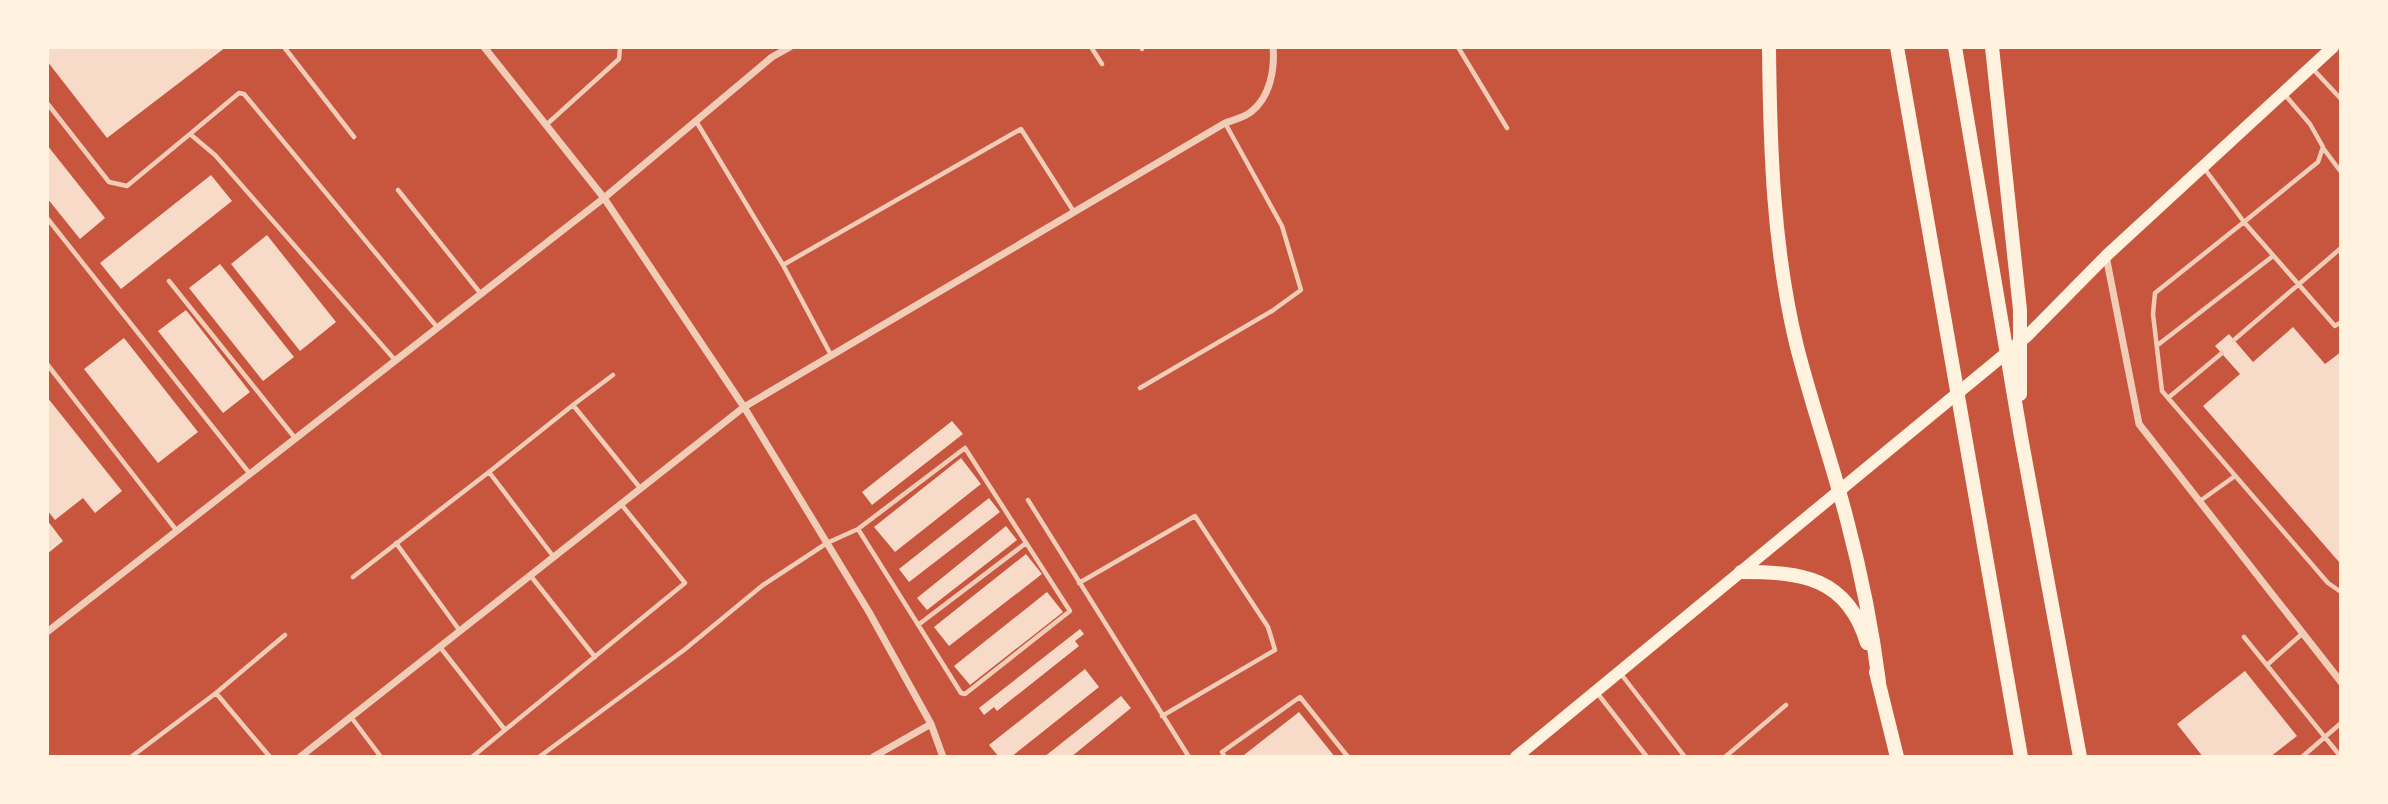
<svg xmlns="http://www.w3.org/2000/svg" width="2388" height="804" font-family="'Space Grotesk',sans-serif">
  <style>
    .building { fill: #f7dbc8 }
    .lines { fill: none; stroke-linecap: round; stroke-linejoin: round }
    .service { stroke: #f1ccb7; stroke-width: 4.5 }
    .minor { stroke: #f1ccb7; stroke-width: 7 }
    .primary { stroke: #fff3e0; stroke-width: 12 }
    .motorway { stroke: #fff3e0; stroke-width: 14 }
  </style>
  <rect width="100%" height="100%" fill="#c8553d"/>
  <path class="building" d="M47,47H226L107,138L47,61Z
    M47,145L105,218L80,239L47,198Z
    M211,175L232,201L121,289L100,263Z
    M267,235L336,322L300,351L231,264Z
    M220,264L294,357L263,381L189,288Z
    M186,310L250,392L223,413L158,331Z
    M2293,327L2325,364L2341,352L2339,562L2203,406L2240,374L2215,346L2229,334L2253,362Z
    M124,338L198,432L158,463L84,369Z
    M47,397L122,491L95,513L83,498L55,520L47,510Z
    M952,421L963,434L872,505L862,492Z
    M961,458L981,484L895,552L874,527Z
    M989,498L1000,512L909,582L899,569Z
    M47,520L63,541L47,554Z
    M1006,526L1017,540L927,610L917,598Z
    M1026,554L1042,574L949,646L934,627Z
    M1047,592L1063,612L970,685L954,666Z
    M1080,629L1084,634L1075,641L1079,646L997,711L994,707L984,715L979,708Z
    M1085,669L1099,687L1011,757H999L989,745Z
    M2245,671L2297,736L2270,757H2203L2177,724Z
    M1121,696L1131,708L1071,757H1044Z
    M1299,712L1335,757H1246L1244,755Z"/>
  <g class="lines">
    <path class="service" d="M284,47L354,137
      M1091,47L1102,64
      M1141,47L1142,49
      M1458,47L1507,128
      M2312,68L2341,99
      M2285,95L2310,124L2323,147L2318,162L2244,222L2335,326L2341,322
      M47,103L109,182L127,186L190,134L215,155L395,360
      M696,121L783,265L1021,129L1074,212
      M546,125L619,59L620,47
      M190,134L239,93L244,94L437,327
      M2323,148L2341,172
      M2204,168L2244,222L2155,293L2153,314L2162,391L2328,583L2341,592
      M398,190L481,294
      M47,218L250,474
      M783,265L831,355
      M169,281L295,438
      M2234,340L2341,248
      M2159,344L2273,256
      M47,364L177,531
      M613,375L573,405L641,489
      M1140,388L1272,311L1301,290L1282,226L1225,123
      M2168,398L2222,353
      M1028,500L1189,757
      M2200,501L2235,476
      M396,543L460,631
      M553,556L489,472L573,405
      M530,575L595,657
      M353,577L489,472
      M1079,583L1195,516L1268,627L1275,650L1162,716
      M918,625L1026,543
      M2244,637L2341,757
      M440,647L505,730
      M2267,665L2303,633
      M1621,674L1685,757
      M216,693L285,635
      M1598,694L1647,757
      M351,717L381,757
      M131,757L216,693L270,757
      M472,757L685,583L621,504
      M539,757L684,650L763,585L827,543L858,529L965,448L1070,611L965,694L961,693L858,529
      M1225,757L1222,752L1300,697L1348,757
      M1725,757L1786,705
      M2302,757L2341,723"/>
    <path class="minor" d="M484,47L604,198L744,407L869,612L931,724L943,757
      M2106,256L2139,424L2341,682
      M47,632L604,198L772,57L790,47
      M300,757L744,407L1225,123C1233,120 1246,117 1252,111C1270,97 1275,69 1273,47
      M873,757L931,724"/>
    <path class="primary" d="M1516,757L2027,336L2106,256L2333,47"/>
    <path class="motorway" d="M1769,47C1770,148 1773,249 1797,347C1812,406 1832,462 1847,520C1861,573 1872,627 1879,682
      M1897,47L2021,757
      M1955,47L2021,437L2080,757
      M1992,47L2020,310V394
      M1741,572C1802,572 1847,577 1867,643
      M1876,672L1897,757"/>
  </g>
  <rect width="2388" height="804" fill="none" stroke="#fff3e0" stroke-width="98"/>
</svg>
